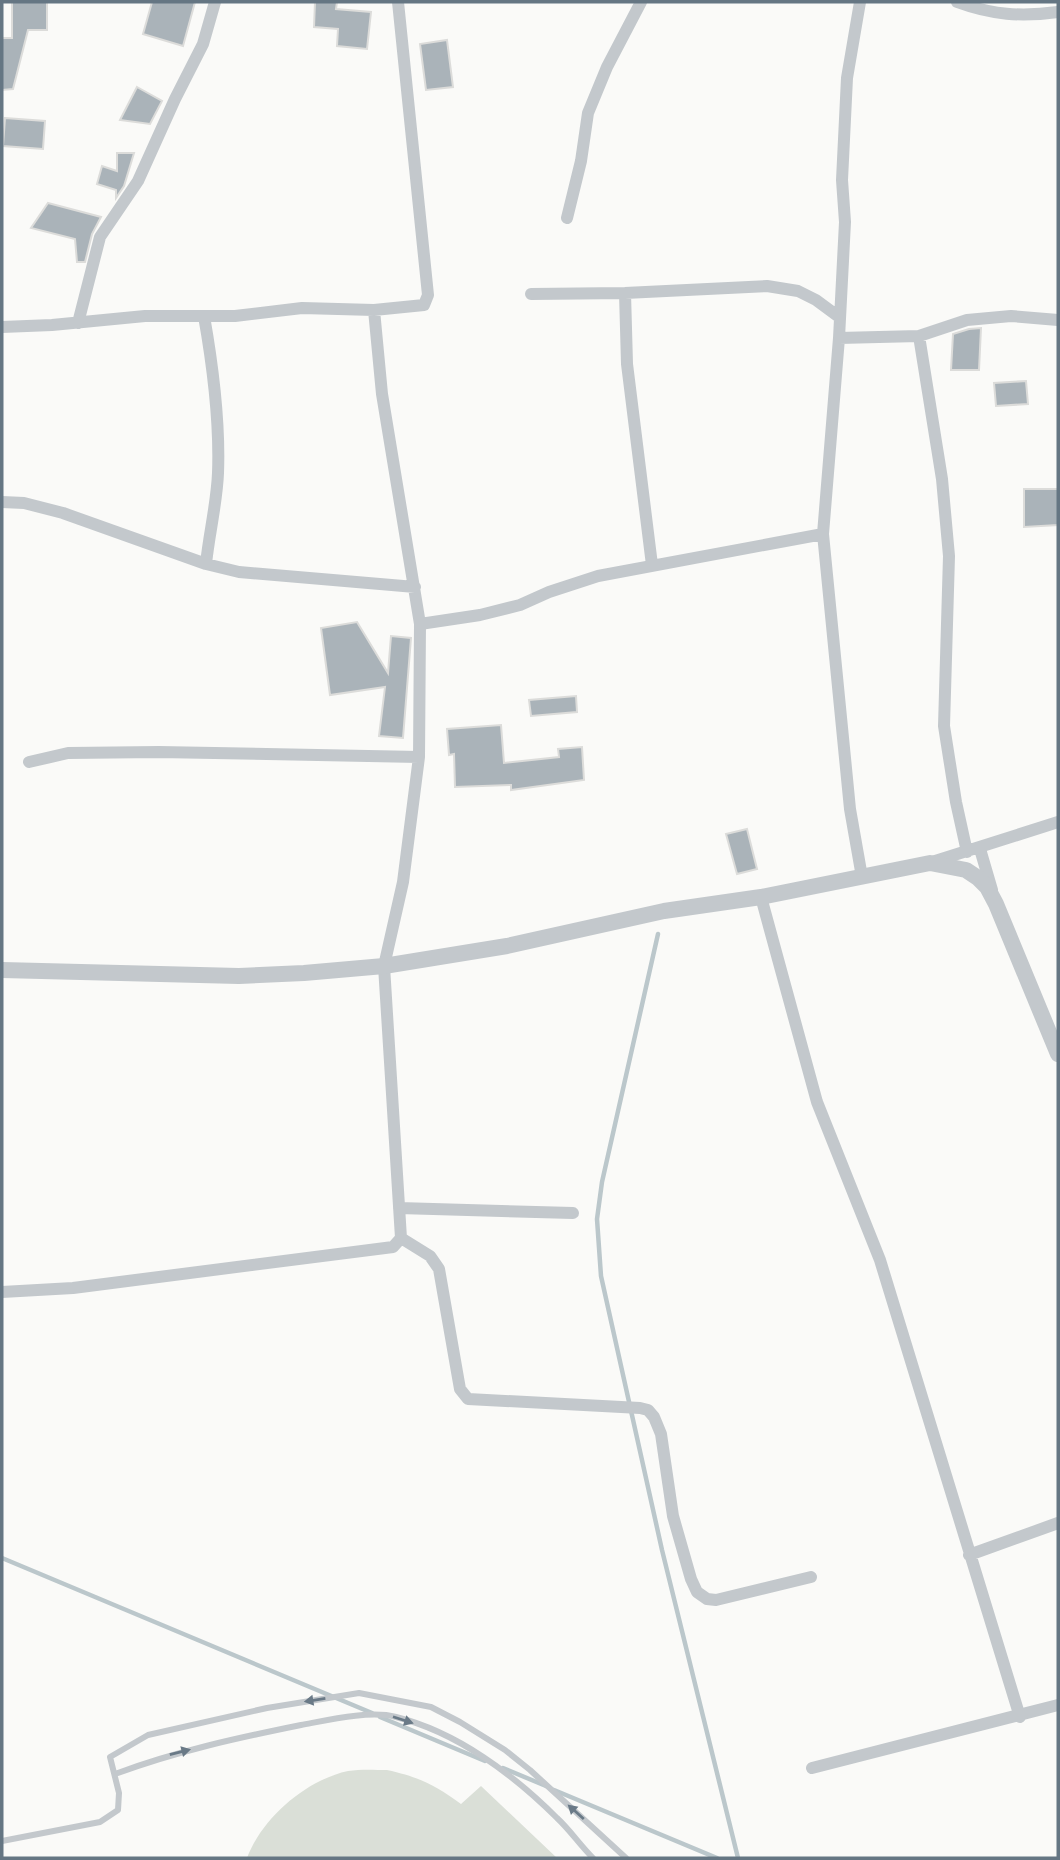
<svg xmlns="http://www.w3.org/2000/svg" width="1060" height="1860" font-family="'Exo 2',sans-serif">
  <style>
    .green { fill: #dadfd7 }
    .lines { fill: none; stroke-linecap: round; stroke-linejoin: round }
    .stream { stroke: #bbc7cb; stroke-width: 4.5 }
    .building { fill: #aab3b9; stroke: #dcdcda; stroke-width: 2 }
    .service { stroke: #c3c8cc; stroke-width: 6 }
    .minor { stroke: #c3c8cc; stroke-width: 12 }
    .tertiary { stroke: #c3c8cc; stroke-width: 16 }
    .oneway { fill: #6a7a87 }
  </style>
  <rect width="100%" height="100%" fill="#fafaf8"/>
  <path class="green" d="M387,1770C419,1777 435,1785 461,1804L481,1786L557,1858H247C262,1818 306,1780 348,1771C361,1769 375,1770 387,1770Z"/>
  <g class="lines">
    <path class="stream" d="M658,934L602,1182L597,1219L601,1276L662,1550L738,1858
      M2,1558L372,1713
      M380,1717L485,1761
      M503,1768L546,1786
      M554,1790L717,1858"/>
  </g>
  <path class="building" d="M12,2H47V30H28L13,89L2,90V38H12Z
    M152,2H195L183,46L143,34Z
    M315,2H337L336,9L371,12L367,49L337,46L338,29L314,27Z
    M447,40L453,87L426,90L420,44Z
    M137,87L162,101L150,124L120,120Z
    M5,118L45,121L43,149L3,146Z
    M117,153H134L124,186L116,198V190L97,184L102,166L117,171Z
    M48,203L101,217L92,234L85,262H77L75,239L31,228Z
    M981,328L979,370H951L953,334L969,329Z
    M1026,381L1028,404L996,406L994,383Z
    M1024,489H1058V525L1024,527Z
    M357,622L388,673L391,636L411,638L403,738L379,736L385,687L330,695L321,628Z
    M576,696L577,712L531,716L529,700Z
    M501,725L504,763L559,757L558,749L582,747L584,780L511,790V785L455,787L454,754L449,755L447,729Z
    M747,829L757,869L737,874L726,834Z"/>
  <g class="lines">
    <path class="service" d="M115,1774C177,1751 237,1738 301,1725C328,1720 370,1710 396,1717C457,1732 514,1775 557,1818C570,1830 580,1845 593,1858
      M2,1841L100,1822L118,1810L119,1793L110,1757L148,1735L267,1708L359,1693L431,1707L460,1722L505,1750L530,1770L626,1858"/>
    <path class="minor" d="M860,2L847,78L842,180L845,222L839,338L823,534L850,809L862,877
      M957,2C992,15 1021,17 1058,12
      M567,218L581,161L588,113L607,67L641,2
      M625,293L627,364L652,565
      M531,294L625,293L767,286L798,291L816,300L839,317
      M204,316C213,367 220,421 218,473C217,502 209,534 206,564
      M78,323L100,237L138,181L175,99L203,44L215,2
      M2,327L52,325L145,316H235L302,308L374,310L424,305L428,295L398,2
      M919,336L942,479L949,556L944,726L956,802L967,852
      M839,338L919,336L967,320L1011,316L1058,320
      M2,502L24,503L63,513L206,564L239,572L415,587
      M420,624L480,615L520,605L549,592L598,576L823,534
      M29,762L68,753L159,752L419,757
      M980,849L992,890
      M932,862L1058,822
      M761,897L817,1102L880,1260L1020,1717
      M399,1208L573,1213
      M401,1238L430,1256L439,1269L460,1389L468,1399L640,1408L648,1410L654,1417L661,1434L673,1516L691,1579L697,1592L707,1599L716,1600L811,1577
      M2,1292L73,1288L393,1247L401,1238L384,966L403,882L419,757L420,624L382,394L374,310
      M969,1555L1058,1523
      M812,1768L1058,1705"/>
    <path class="tertiary" d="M2,970L239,976L304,973L384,966L507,946L664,911L761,897L930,863L966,870L978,878L987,887L996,904L1058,1054"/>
  </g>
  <defs><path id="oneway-solid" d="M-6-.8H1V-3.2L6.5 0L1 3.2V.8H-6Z" transform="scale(1.75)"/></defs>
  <g class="oneway">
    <use href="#oneway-solid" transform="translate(315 1700) rotate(171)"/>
    <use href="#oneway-solid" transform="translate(403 1720) rotate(18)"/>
    <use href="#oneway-solid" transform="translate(180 1752) rotate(-14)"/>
    <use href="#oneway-solid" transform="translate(576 1812) rotate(-138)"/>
  </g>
  <rect width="1060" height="1860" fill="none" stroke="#657683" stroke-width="7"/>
</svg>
